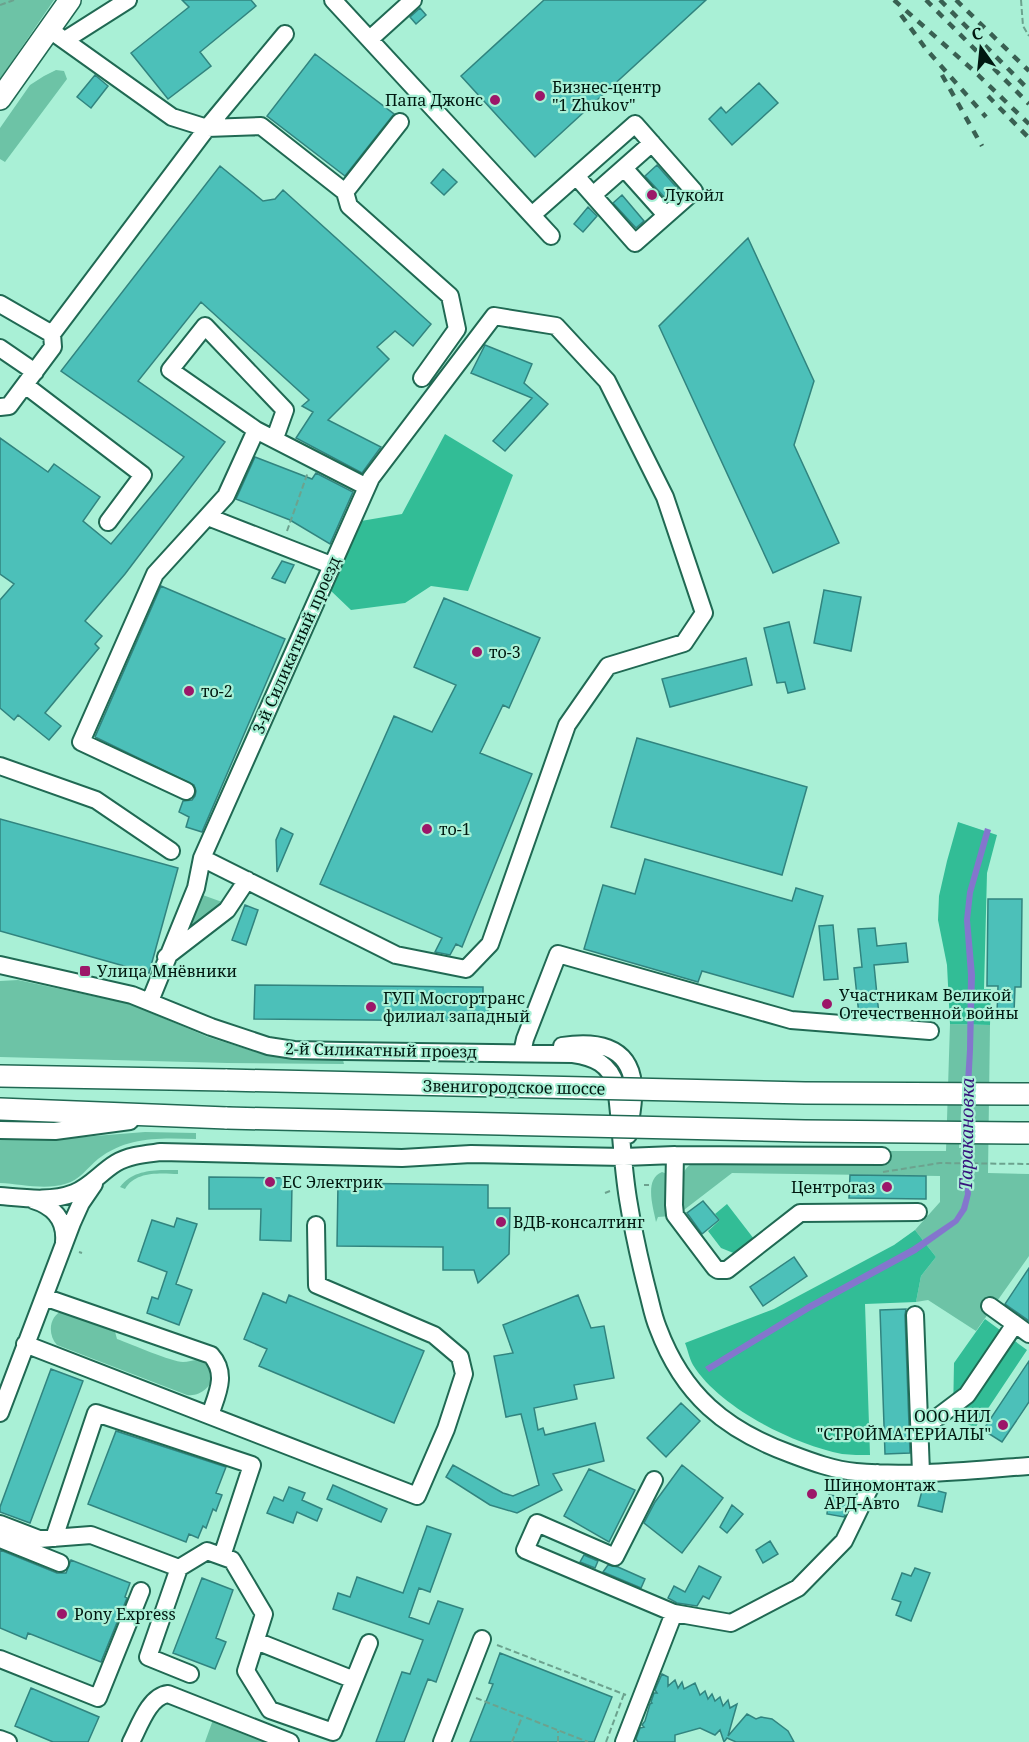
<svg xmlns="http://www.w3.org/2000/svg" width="1029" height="1742" font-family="'Noto Serif',serif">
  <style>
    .green { fill: #6dc3a6 }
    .forest { fill: #32bd96 }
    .water { fill: #8476cd }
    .pier { fill: #a9f0d6 }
    .building { fill: #4cc0b9; stroke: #31847f; stroke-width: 1.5 }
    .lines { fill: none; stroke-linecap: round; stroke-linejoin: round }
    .minor-casing { stroke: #206953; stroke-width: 20 }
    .major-casing { stroke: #206953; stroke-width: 24 }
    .path { stroke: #6ca28e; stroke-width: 2; stroke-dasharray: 6 3; stroke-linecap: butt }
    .minor { stroke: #fff; stroke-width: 16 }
    .major { stroke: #fff; stroke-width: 21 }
    .rail { stroke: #396052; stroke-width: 4.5; stroke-dasharray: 8 8; stroke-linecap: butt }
    .major-bridge-casing { stroke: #206953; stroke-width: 24; stroke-linecap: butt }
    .major-bridge { stroke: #fff; stroke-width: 21 }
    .poi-dot { fill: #9c1769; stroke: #a9f0d6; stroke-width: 2 }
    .labels { text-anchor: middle; stroke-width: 4.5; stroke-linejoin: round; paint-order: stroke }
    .poi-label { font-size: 16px; fill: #001810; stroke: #a9f0d6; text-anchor: start }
    .street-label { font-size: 16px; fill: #001810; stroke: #a9f0d6 }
    .water-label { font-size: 18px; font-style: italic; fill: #36117b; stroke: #a9f0d6 }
  </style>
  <rect width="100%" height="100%" fill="#a9f0d6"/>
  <path class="green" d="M0,0H54L0,79Z
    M56,70L64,71L67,79L5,162L0,159V128L30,85L44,76Z
    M200,894L222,902L190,930L186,931Z
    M18,980L130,1004L208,1037L266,1055L294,1058L343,1060L344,1064L227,1063L0,1057V981Z
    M950,1024L990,1025L988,1173L1029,1174V1256L976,1331L928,1300L916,1302L921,1276L936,1257L915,1230L940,1202V1176L732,1173L680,1213C681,1194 675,1168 698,1161L888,1162V1151H946Z
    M145,1132L196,1133V1139C160,1138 128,1136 98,1159C87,1168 80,1180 65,1184C45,1190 20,1184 0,1183V1135L82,1137Z
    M161,1170H178V1174C160,1173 135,1171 125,1189L120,1187C131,1173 145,1171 161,1170Z
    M662,1172L670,1175L671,1216L658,1217L656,1222C653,1207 644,1179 662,1172Z
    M64,1310L114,1328L117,1339C131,1344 172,1362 183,1362C191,1362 199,1357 206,1363C222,1376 205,1398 187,1395L57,1345C47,1334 49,1315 64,1310Z
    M214,1717L277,1742H205Z"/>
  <path class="forest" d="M445,434L513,475L468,591L431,586L405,603L351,610L329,589L361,521L402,514Z
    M958,822L997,835L987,873L984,989H991L990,1025L950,1024L947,965L938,920L939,896L947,861Z
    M727,1204L754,1239L736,1254L721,1248L708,1231L720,1220L715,1214Z
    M915,1230L936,1257L921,1276L916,1302L865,1304L870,1455C861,1455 851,1455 842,1454C793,1444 720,1408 693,1365C689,1358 688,1350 685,1343L774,1309L894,1245Z
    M985,1319L1027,1350L975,1428L953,1416L954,1363Z"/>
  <path class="water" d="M985,828L991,830L973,893L970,920L975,975L973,1050L968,1146L971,1194L967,1210L958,1223L916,1253L811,1310L709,1372L705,1367L808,1304L912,1247L954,1219L961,1208L965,1194L961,1146L967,1050L968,975L964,920L967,892Z"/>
  <path class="pier" d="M963,1076H975L971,1148H959Z"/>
  <path class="building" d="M182,0H251L256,6L200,52L211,66L168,99L131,53L189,7Z
    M544,0H706L535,157L461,76Z
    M420,8L426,15L416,24L410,17Z
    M315,54L394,114L345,176L267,116Z
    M95,75L108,86L91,108L77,97Z
    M759,83L778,103L732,145L709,119L721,107L726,113Z
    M657,165L678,189L667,200L645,176Z
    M220,166L263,201L275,199L283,190L431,324L413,346L395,331L377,347L389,359L328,420L381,447L362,473L296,438L313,412L302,406L309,400L201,302L138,381L225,442L125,574L85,621L102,636L95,644L99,648L45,713L61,726L49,740L18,715L14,720L0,708V600L14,584L0,574V438L48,472L54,464L100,497L83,521L111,544L184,457L61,371Z
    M443,169L457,182L444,195L431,183Z
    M622,195L644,221L636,228L613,203Z
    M588,207L597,216L583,232L574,224Z
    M748,238L814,381L794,445L839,543L773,573L659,326Z
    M485,345L532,364L524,383L548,404L505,451L493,441L532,398L471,373Z
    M255,457L312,479L316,473L353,492L330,544L290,520L236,499Z
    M282,561L294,565L285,583L272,578Z
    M161,586L285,639L202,832L186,827L189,817L179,812L183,801L192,800L195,796L196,791L194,785L95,737Z
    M824,590L861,597L851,651L814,643Z
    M444,598L540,638L509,708L503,705L480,753L532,774L462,947L456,944L450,955L435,952L442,938L320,884L394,716L432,732L456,685L414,667Z
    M789,622L805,689L788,693L785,682L777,683L764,628Z
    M746,658L752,685L670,707L662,679Z
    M637,738L807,787L782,875L611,827Z
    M0,819L178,868L149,973L0,931Z
    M281,828L293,834L277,872L276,840Z
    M645,859L792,901L796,888L823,896L793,997L702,971L698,982L584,949L603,885L635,894Z
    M988,899H1022L1021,987H1015L1014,1013H997L998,986H987Z
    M245,905L258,910L246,945L232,940Z
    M833,925L838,979L824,980L819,926Z
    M875,928L877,946L906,943L908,962L874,965L879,1015H859L854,968L862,967L858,929Z
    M255,985L483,987V1001H488V1014H483V1021L254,1019Z
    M850,1175L926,1176V1199L849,1198Z
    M209,1177L285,1178V1184H292L291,1241L260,1240L261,1209H209Z
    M338,1183L488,1185V1208H510L509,1254L478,1283L474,1270H443V1247L337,1246Z
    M703,1201L719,1220L702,1234L687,1213Z
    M177,1218L197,1224L176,1284L192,1290L179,1325L147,1313L152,1297L158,1299L167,1272L138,1261L152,1220L174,1227Z
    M794,1257L807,1276L763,1306L750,1287Z
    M1029,1268V1321L1005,1304Z
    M263,1293L286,1303L289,1295L424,1351L394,1423L259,1366L267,1349L244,1339Z
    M578,1295L591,1328L604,1326L614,1378L574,1385L577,1399L534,1408L538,1430L543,1428L545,1435L595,1423L604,1461L553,1474L562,1490L517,1513L490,1505L446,1477L453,1465L503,1493L513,1496L539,1485L521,1414L506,1417L494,1356L513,1353L503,1325Z
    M906,1309L905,1315L910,1453L885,1454L880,1310Z
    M1029,1361V1402L1002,1442L983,1430Z
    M51,1369L83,1381L30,1523L0,1512V1507Z
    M681,1403L700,1421L666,1457L647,1438Z
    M116,1431L226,1467L216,1493L222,1495L216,1511L213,1509L206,1528L203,1526L198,1538L189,1534L186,1542L88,1504Z
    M682,1465L723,1498L682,1553L644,1523L655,1502Z
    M589,1469L635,1490L609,1542L564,1516Z
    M333,1485L387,1509L381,1522L327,1499Z
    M289,1487L305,1493L302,1500L322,1509L317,1521L297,1512L293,1523L267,1513L274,1497L283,1501Z
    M923,1487L946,1493L942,1512L918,1506Z
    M829,1495L852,1498L844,1517L827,1514Z
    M732,1505L743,1514L727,1533L720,1527Z
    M427,1526L451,1534L430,1592L419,1588L409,1617L429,1624L438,1601L463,1609L436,1682L428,1679L404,1742H376L402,1672L410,1674L423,1640L333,1609L338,1593L350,1597L357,1577L403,1593Z
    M770,1541L778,1554L763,1563L756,1550Z
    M0,1550L57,1573H66L71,1560L130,1583L125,1597L127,1598L101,1662L28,1633L26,1639L0,1628Z
    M584,1555L598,1561L595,1568L580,1562Z
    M608,1565L618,1567L645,1579L641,1588L603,1572Z
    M699,1566L721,1577L709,1599L703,1596L697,1606L677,1603L668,1598L674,1586L685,1592Z
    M915,1568L930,1573L911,1621L896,1615L901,1602L892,1599L902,1573L911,1576Z
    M202,1578L233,1590L216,1638L226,1642L215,1669L173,1653Z
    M500,1653L612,1697L594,1742H470L493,1684L489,1683Z
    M662,1674L668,1677V1686L675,1680L678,1688L682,1682L684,1689L695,1683L700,1695L705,1691L708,1699L712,1694L715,1701L720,1697L723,1706L728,1700L730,1708L737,1704L728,1736L747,1714L756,1719L761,1717L772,1719L788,1731L794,1742H736L727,1738L724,1742L720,1730L715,1735L700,1728L675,1735V1742H638L636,1739L640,1728L644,1727L642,1725L645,1721L650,1704L652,1703L651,1702L654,1693H657L655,1690Z
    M31,1688L99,1717L88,1742H53L15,1726Z"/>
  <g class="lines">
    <g class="minor-casing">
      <path id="minor" d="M333,0L551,236
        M50,30L172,117L207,128L261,126L345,192
        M370,39L413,0
        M65,40L128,0
        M400,122L345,192L349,206L450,296L457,329L422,378
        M624,168L666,215
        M593,195L652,143
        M532,215L635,124L694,191L635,243L576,176
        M0,304L52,334
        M0,348L35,372
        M25,385L143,475L108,522
        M0,407L9,406L53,347L52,334L207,128L285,34
        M275,438L285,410L205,326L170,370L256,430L367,487
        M208,517L331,565
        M0,766L96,800L171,851
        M186,791L81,742L155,574L226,496L256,430
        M166,957L227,910L247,880
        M0,965L132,995L211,1027L268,1046L294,1050L344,1051L573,1054C594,1057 610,1064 616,1086C621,1124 622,1162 628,1199C633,1230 640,1262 648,1293C651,1304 653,1316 658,1328C683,1395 725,1430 791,1454C812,1462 834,1470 856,1472C913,1477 972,1470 1029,1466
        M150,1001L196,888L202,858L371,478L494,316L556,326L607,381L665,497L704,613L684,643L608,666L567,725L490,944L466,969L396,955L202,858
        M562,1046C593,1041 629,1044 633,1084C635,1101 630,1119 628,1135
        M522,1053L525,1039L558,954L791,1020L930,1031
        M0,1130L55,1131L130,1121
        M675,1155L882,1156
        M0,1196C24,1198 51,1202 74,1193C91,1186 101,1172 116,1163C129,1155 146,1154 161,1152L402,1158L471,1154L624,1157L675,1155L674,1205L675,1215L715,1268L718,1270H727L800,1213L918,1212
        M33,1200C53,1206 66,1220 64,1242
        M44,1297L211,1355C228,1374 217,1394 210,1415
        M990,1306L1029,1334
        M915,1315L921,1473
        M25,1344L417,1496L446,1429L464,1374L460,1357L434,1335L317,1285L316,1225
        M0,1413L72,1223L81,1203L94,1184
        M918,1432L967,1395L1015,1324
        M654,1480L615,1557L537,1523L525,1550L674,1613L731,1623L798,1588L844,1541L877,1473
        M0,1524L39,1539L91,1535L179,1568L148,1657L190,1674
        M54,1538L96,1413L252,1465L222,1556
        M0,1539L60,1563
        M179,1568L207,1551L232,1560L264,1614L246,1671L270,1710L333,1732L369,1643
        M256,1641L354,1680
        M0,1659L98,1698L141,1591
        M0,1739L8,1742
        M131,1742C139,1727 149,1696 168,1694L290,1742
        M442,1742L482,1639
        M624,1742L674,1613"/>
    </g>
    <g class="major-casing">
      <path id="major" d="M0,99L70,0
        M0,1076L227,1080
        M0,1109L227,1118"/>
    </g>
    <path class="path" d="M1021,0L1023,26L1029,36
      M0,5L14,0
      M287,531L308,472
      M883,1172L940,1163L1029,1164
      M644,1185H649
      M605,1193L610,1191
      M79,1252L82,1253
      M497,1645L626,1695
      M476,1698L588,1742
      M512,1742L522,1717
      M558,1742V1731
      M606,1742L624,1694"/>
    <use href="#minor" class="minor"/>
    <use href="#major" class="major"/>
    <path class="rail" d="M894,0L974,71L1029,124
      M926,0L1029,104
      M940,0L1029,90
      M956,0L1029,71
      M901,15L926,49L986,117
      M942,75L982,146
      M988,96L1029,138"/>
    <g class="major-bridge-casing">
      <path id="major-bridge" d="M227,1080L805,1093L1029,1094
        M227,1118L805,1131L1029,1133"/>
    </g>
    <use href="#major-bridge" class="major-bridge"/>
  </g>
  <g class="poi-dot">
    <circle cx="540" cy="96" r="6"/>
    <circle cx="495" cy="100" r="6"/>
    <circle cx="652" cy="195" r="6"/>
    <circle cx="477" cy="652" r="6"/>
    <circle cx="189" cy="691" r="6"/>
    <circle cx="427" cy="829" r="6"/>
    <rect x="79" y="965" width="12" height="12" rx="3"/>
    <circle cx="827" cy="1004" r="6"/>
    <circle cx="371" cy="1007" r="6"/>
    <circle cx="270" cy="1182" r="6"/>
    <circle cx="887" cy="1187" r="6"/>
    <circle cx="501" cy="1222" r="6"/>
    <circle cx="1003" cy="1425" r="6"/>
    <circle cx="812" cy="1494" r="6"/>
    <circle cx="62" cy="1614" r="6"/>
  </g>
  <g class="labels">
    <g class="poi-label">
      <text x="552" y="93">Бизнес-центр<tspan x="552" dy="18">"1 Zhukov"</tspan></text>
      <text x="483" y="106" text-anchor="end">Папа Джонс</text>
      <text x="664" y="201">Лукойл</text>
      <text x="489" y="658">то-3</text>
      <text x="201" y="697">то-2</text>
      <text x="439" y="835">то-1</text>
      <text x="97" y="977">Улица Мнёвники</text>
      <text x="839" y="1001">Участникам Великой<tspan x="839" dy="18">Отечественной войны</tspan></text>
      <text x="383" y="1004">ГУП Мосгортранс<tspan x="383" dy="18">филиал западный</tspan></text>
      <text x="282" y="1188">ЕС Электрик</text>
      <text x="875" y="1193" text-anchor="end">Центрогаз</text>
      <text x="513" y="1228">ВДВ-консалтинг</text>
      <text x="991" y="1422" text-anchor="end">ООО НИЛ<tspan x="991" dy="18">"СТРОЙМАТЕРИАЛЫ"</tspan></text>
      <text x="824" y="1491">Шиномонтаж<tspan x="824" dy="18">АРД-Авто</tspan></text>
      <text x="74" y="1620">Pony Express</text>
    </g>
    <g class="street-label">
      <text transform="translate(296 645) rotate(-66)" y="6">3-й Силикатный проезд</text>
      <text transform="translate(381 1050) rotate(1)" y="6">2-й Силикатный проезд</text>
      <text transform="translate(514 1087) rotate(1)" y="6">Звенигородское шоссе</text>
    </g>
    <g class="water-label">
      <text transform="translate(967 1134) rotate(-89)" y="6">Таракановка</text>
    </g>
  </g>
  <g transform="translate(981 48) rotate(345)" stroke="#a9f0d6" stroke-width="4.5" paint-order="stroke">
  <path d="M0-4.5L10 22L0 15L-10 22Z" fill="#001810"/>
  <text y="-9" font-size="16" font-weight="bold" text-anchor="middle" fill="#001810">С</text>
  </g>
</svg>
